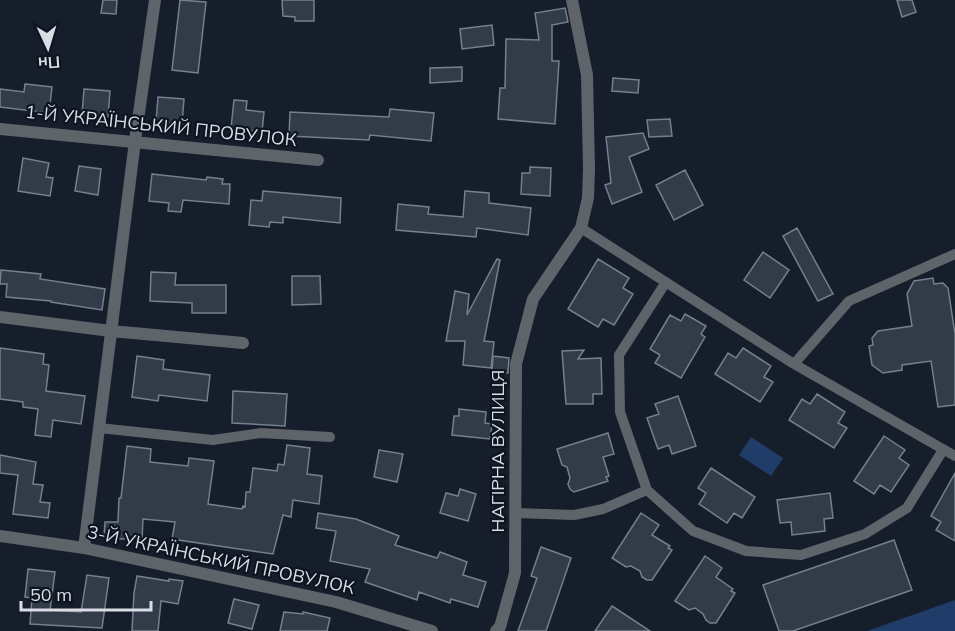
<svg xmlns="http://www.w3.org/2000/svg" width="955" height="631" font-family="Mulish,sans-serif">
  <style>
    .green { fill: #203c69 }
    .building { fill: #323b48; stroke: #757f8f; stroke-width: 1.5 }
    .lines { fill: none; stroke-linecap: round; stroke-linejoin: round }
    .service { stroke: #5f646a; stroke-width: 10 }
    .minor { stroke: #5f646a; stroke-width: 12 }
    .labels { text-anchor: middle; stroke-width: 4.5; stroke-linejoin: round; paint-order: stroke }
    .street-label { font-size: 18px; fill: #d8dde6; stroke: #0d1521 }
  </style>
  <rect width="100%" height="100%" fill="#161e2b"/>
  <path class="green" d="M751,437L783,458L771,476L739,455Z
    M955,600V631H867Z"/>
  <path class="building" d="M103,0H117L116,14L101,13Z
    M180,0L206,2L198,73L172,70Z
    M282,0H314V21H295V17L283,16Z
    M897,0H912L916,12L902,17Z
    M565,8L568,22L552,25V61H559L555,124L498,119L500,88H505L506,39L539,40L535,13Z
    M492,25L494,45L462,49L460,29Z
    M462,67V81L430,83V68Z
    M613,78L639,80L638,93L612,91Z
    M25,84L52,87L49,113L0,107V89L24,92Z
    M84,89L110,91L108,117L82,115Z
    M158,97L184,99L182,124L156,122Z
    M234,100L247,101L246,110L264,112L262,132L231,128Z
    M390,109L434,113L431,141L370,135L369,140L289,136L290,112L389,117Z
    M670,119L672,136L649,137L647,120Z
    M643,133L649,149L629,157L642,192L612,204L605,185L611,183L606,137Z
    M23,158L49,163L46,177L53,178L50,196L18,191Z
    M79,166L101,169L98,195L75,191Z
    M530,167L551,168L550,196L521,194L522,173H530Z
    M685,170L703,205L674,220L656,185Z
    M152,174L206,180L207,177L223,179L222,184H230L229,204L183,200L181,212L168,211L169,203L149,201Z
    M263,191L341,198L340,223L283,217V223L270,222L269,227L249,225L251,200L262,201Z
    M465,191L489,193V203L531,208L528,235L477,228L476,237L396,230L398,204L429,207L428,214L463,217Z
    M797,228L833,294L818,301L783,236Z
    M763,252L789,270L770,298L744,280Z
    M497,259L500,260L484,341L494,342L491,368L463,365L465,341H446L455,291L469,294L467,315Z
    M598,259L629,278L623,288L633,294L614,325L603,319L598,327L568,309Z
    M1,270L41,274L40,279L105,289L102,310L51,302V301L6,297L7,284H0Z
    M151,272L176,273L175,285H226V313H192V303L150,301Z
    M292,276H320L321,304L292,305Z
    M933,278L934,284L943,283L948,288L955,334V405L938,407L931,361L902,365V370L883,373L872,365L869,346L873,345L872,338L878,331L912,326L907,294L914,281Z
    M685,314L706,326L701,334L705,337L681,378L655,363L660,355L650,349L670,315L681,321Z
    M0,348L44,354L43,364L49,365L46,391L85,396L81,424L53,420L51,437L35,435L38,409L23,407V402L0,399Z
    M743,348L771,366L764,377L773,382L760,402L715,374L728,353L736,358Z
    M584,350L578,359L601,358L602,394H593V404H566L562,351Z
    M137,356L164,360L163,369L210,375L207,401L159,395L158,401L132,397Z
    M493,356L509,358L508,373L492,372Z
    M233,391L287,394L285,426L232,423Z
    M817,394L845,412L838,423L847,428L834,448L789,420L802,399L810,404Z
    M678,396L696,446L672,454L669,445L658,449L647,418L659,414L655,404Z
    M459,409L486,412L485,423L492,424L490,439L452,435L454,416H459Z
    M608,433L614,454L603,457L609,476L606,477L608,481L574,492L570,489L568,484L570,478L567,467L562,465L557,449Z
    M884,436L905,450L899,458L909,465L891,492L880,485L874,494L854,481Z
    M287,445L310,448L307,474L322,476L319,504L293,500L291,517L283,515L273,554L172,539L175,522L143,519L142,540L104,538L105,522H118L119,498H121L127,446L151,449L150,462L188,466L189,458L214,461L208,504L242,509L243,506L245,507L246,492H250L253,468L277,471L278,464L284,465Z
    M379,450L403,454L397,482L374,477Z
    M0,455L36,462L33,484L43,485L40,502L50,503L48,518L13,514L18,475L0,473Z
    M711,468L755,497L742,518L734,513L727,523L699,504L706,493L698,488Z
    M955,473V541L936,530L941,522L931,516Z
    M460,489L476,494L468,521L440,513L446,493L458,496Z
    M830,493L833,518L824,519L825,531L792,535L791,522L780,523L777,500Z
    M318,513L356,519L399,536L395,545L437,558L440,552L467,562L463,575L486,582L478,607L451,599L450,603L419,592L417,600L365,582L370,569L330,561L336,531L316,528Z
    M641,513L659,525L652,535L670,546L668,548L672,550L652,580H647L642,577L640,571L631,566L626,567L612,558Z
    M894,540L912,590L793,631H779L763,585Z
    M541,547L571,558L546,631H518L537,578L531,576Z
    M705,556L722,568L716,577L733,589L731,591L735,593L716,623H710L706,620L703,614L695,608L689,610L675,601Z
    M28,569L55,572L50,610L81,612L87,575L109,578L102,628L30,624L32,598L25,597Z
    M137,576L169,581V579L183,581L178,604L161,601L158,631H132L134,593Z
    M234,599L259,605L252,629L228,623Z
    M612,606L650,631H595Z
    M284,612L303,614V612L330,618L327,631H280Z"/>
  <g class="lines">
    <path class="service" d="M581,228L794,364L955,456
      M666,282L619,355L620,412L647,490L693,531L746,551L801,555L865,534L907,508L943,450
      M794,364L849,301L955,254
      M99,428L213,440L261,433L330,437
      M515,513L574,515L603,509L647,490"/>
    <path class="minor" d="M0,129L318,160
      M0,317L111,331L243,343
      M0,536L84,548L336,602L432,631
      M84,548L135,141L155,0
      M496,631L500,627L515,573L516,364L533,299L581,228L588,198L589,169L587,75L572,0"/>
  </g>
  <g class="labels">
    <g class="street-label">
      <text transform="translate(161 126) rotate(6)" y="6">1-Й УКРАЇНСЬКИЙ ПРОВУЛОК</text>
      <text transform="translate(498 451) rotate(-90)" y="6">НАГІРНА ВУЛИЦЯ</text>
      <text transform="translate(221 560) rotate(12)" y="6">3-Й УКРАЇНСЬКИЙ ПРОВУЛОК</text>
    </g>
  </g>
  <g transform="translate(48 48) rotate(176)" stroke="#0d1521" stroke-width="4.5" paint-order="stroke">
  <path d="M0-4.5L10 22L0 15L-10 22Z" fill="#d8dde6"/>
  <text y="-9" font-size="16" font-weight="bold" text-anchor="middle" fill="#d8dde6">Пн</text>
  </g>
  <path d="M21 601v9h130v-9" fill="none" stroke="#d8dde6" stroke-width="3"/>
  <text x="30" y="601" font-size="18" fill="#d8dde6" stroke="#0d1521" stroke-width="4.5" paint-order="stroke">50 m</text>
</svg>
